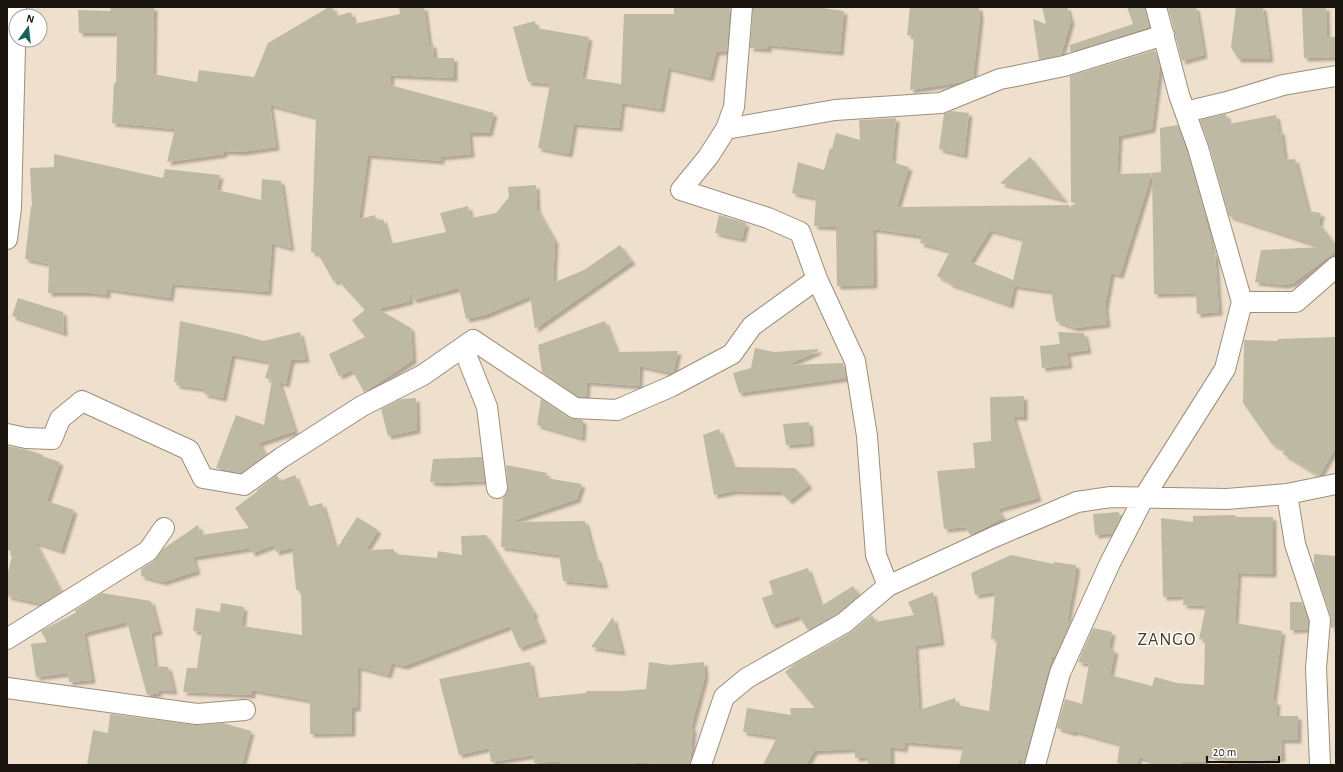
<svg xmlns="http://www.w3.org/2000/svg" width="1343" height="772" font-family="'Alegreya Sans',sans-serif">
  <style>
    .building { fill: #beb9a3; fill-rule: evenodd; filter: url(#shadow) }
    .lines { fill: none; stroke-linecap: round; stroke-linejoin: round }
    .minor-casing { stroke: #9c8e7c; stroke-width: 22 }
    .minor { stroke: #fff; stroke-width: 20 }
    .labels { text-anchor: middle; stroke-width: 3; stroke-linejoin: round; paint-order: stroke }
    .quarter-label { font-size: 18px; letter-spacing: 1px; fill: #453929; stroke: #fff }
  </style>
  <defs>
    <filter id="shadow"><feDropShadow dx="3.5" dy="3.5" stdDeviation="1" flood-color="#0004"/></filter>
  </defs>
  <rect width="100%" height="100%" fill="#efe0cd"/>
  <path class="building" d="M111,7H154L153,74L197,82L199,70L254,77L268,43L329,7H332L337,16L351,12L354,24L400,14L399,7H424L429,44H433L434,58H454V78L391,75L390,85L494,113L489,133H469L471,154L440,157L442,161L368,155L359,219L375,215L376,221L383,219L390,244L446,232L440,213L468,206L471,218L496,213L509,197L508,187L536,185L537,209L555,241L553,283L584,270L620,245L632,261L535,329L530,296L485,315L466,319L459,288L413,300L409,289L410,301L378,309L411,328L413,360L364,392L352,370L339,376L329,354L365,337L352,320L365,310L338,280L334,282L318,254L311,252L316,117L270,105L276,147L241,152L224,151V154L167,162L175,129L112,123L114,83H116L117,33H79L78,10L110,11Z
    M674,7H730L727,51L716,52L710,78L668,68L661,109L622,103L619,128L574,124L569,154L538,148L550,84L528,82L513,27L535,21L536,28L589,37L582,78L621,84L624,14H674Z
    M753,7H815L844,11L840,52L768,45V49L750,48Z
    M910,7H979L980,17L973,78L962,82L910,90L914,36L907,35Z
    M1042,7H1067L1071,21L1061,55L1039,60L1033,19L1046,24Z
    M1127,7H1145L1149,27L1070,52V45L1133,24Z
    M1168,7H1196L1204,55L1182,61Z
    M1236,7H1263L1270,59H1238L1231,47Z
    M1302,7H1326L1327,37H1336V57L1304,58Z
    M1155,50L1160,66L1152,129L1119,136L1117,174L1152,173L1120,275L1111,273L1105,307L1107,324L1075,328L1056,321L1051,291L1014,286L1010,305L948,283L949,282L937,276L950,251L920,243L922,236L873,229L874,285L837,286L836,227L814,226L816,198L792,193L798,162L824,170L830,148L832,149L836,133L860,140L859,120L896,118L892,162L909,167L897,207L1069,205L1071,208V205H1076L1077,203L1071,202L1070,76ZM990,230L1023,239L1013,280L970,262Z
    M951,111L969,113L964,155L939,149L944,114Z
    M1226,114L1229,124L1276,115L1279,131H1281L1285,160L1295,159L1308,211L1321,213L1319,224L1336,245V251L1293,283L1285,285L1255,282L1261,250L1322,247L1229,216L1209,145L1200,120Z
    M1178,125L1187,152L1204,211L1213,254L1215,253L1219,312L1197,314L1196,293L1154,294L1152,173L1161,172L1160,128Z
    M54,154L163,178L165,169L220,175L217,190L261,200L262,179L281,181L291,248L272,243L268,292L172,284L170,298L107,289V295L91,293H48L49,264L25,259L31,206H32L30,168L54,167Z
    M1030,157L1065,200L1000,183Z
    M719,215L746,223L742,239L715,233Z
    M18,298L63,312L64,333L12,316Z
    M180,321L239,334L263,341L300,332L306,359L291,360L286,384L279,382L295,431L259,443L266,455L241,473L216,468L236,415L264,425L272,380L265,378L270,362L232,355L223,398L204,394L205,389L176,385L177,382H174Z
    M605,321L617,352L678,351L673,373L640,366L639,386L587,382L586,397H579L542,372L538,345Z
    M1058,332L1084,333L1088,350L1067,353L1069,365L1042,368L1040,346L1060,344Z
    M1336,337V447L1319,476L1283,454L1285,450L1272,444L1243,403L1244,342V340L1278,341V339Z
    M755,348L774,352L818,349V351L787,365L843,363L846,378L739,393L733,373L751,368Z
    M1024,396V417H1013L1038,498L998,509L1003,518L970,535L966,527L944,529L937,471L975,468L973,443L991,441L990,397Z
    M416,398L417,430L388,436L381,409L401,399Z
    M541,399L569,418L583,420L582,438L537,425Z
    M809,422L811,443L786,445L783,424Z
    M719,429L733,467L795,468L809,485L789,501L781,492L734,491L714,495L703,435Z
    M7,446L28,450L43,455L42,456L60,462L47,501L74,510L61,551L35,542L61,592L42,604L7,596V576L12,556L10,555L12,551L7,550Z
    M482,457L485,481L441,483L430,482L433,459Z
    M506,465L547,473L546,478L582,484L577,499L509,522L585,521L595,558L597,557L605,585L563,581L559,555L501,547L503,498L507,493L508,487Z
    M277,475L280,481L295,475L307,507L322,503L336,550L357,517L378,530L366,550L394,549V554L437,558L438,551L462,555L461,536L486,535L535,614L533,615L543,639L519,648L510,626L404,666L392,663L388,675L358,667L357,708H352V733L310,734V703H308V700L252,690V695L183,692L187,668H197L202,632L193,631L196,608L220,612L221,603L244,607L242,626L302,635L301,590H296L292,548L276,552L274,545L252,553L250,548L193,557L197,571L163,582L141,576V569L154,561L163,549L198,525L201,535L249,528L235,508L258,491H256Z
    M1119,512L1120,519L1113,533L1095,535L1093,514Z
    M1235,515L1236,517H1273V574L1238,573L1235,623L1282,631L1273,701L1277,702L1276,716H1298V740H1281L1282,758L1248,762L1247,765H1240L1205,754V762H1182L1181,765H1162L1139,757L1137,765H1128L1117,763L1120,744L1074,731V733L1057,728L1065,699L1082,704L1089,664L1078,662L1093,628L1112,632L1109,649L1115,650L1110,675L1152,686L1155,677L1177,683L1204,685L1205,640L1199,639L1206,606L1183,605L1184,596L1163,597L1161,518L1193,522V516Z
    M1314,554L1336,556V627L1331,628V617L1314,566Z
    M1011,555L1054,564V562L1076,565V572L1067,622L1070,623L1054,657H1052L1024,761L1019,759L1018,765H959L963,747L905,742L904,749L891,747V765H868V757L855,758V749L814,751L806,765H763L777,737L743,732L747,708L791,715L790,708H815L785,672L795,664L850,633L872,615L876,622L914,615L908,602L933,592L941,642L915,646L919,710L955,698L957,705L989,711L997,639H991L995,592L975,595L971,573Z
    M808,568L821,606L853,586L859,595L837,614L808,630L799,616L772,625L762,598L773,594L769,581Z
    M102,593L151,601L159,631L151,633L155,666L168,667L174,691L158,690L159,693L147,695L127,622L84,633L92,680L69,682L68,673L36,677L31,644L47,642L41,631L77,612L74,611Z
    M1290,602H1302L1308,621V629L1290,630Z
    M613,617L622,652L591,647Z
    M530,662L536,698L586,693V691H622L646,689L649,662L670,665L704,662L705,676L691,728H693L690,765H672L635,762V765H561L560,761L534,763L533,755L491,762L489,748L459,755L439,679Z
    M110,714L196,725L223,723L251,731L242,765H87L93,730L108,733Z"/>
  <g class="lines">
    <g class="minor-casing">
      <path id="minor" d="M1185,112L1227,102L1283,85L1336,76
        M726,129L835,110L941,103L1000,79L1016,76L1064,66L1164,35
        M7,239L11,208L16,7
        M817,279L855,361L867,436L876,555L888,586L994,537L1077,502L1111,497L1227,499L1287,494L1336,484
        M1242,302H1296L1336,267
        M463,347L487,407L497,488
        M7,434L26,438L52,439L60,419L82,401L189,450L203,478L244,485L281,458L362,406L423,375L473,340L575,408L617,410L672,386L732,354L752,326L817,279L800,232L768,218L681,190L708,157L726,129L734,107L742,7
        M1287,494L1295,544L1320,620L1316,668L1320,765
        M7,639L148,551L164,528
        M7,688L197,714L245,710
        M701,765L724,697L747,678L844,623L888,586
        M1035,765L1060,673L1110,563L1144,497L1225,369L1242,302L1198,148L1179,95L1156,7"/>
    </g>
    <use href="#minor" class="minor"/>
  </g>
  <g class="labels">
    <g class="quarter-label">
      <text x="1167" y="645">ZANGO</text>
    </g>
  </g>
  <rect width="1343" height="772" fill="none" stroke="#19140d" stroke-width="16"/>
  <g transform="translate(28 28) rotate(15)"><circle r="19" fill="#ffffff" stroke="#a3a19e"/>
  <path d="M0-3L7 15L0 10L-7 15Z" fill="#16635d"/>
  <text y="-6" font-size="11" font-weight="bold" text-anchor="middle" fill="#19140d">N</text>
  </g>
  <path d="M1207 756v6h72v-6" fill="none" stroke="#19140d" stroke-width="2"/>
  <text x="1213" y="756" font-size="12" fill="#19140d" stroke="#ffffff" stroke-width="3" paint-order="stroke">20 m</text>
</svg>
